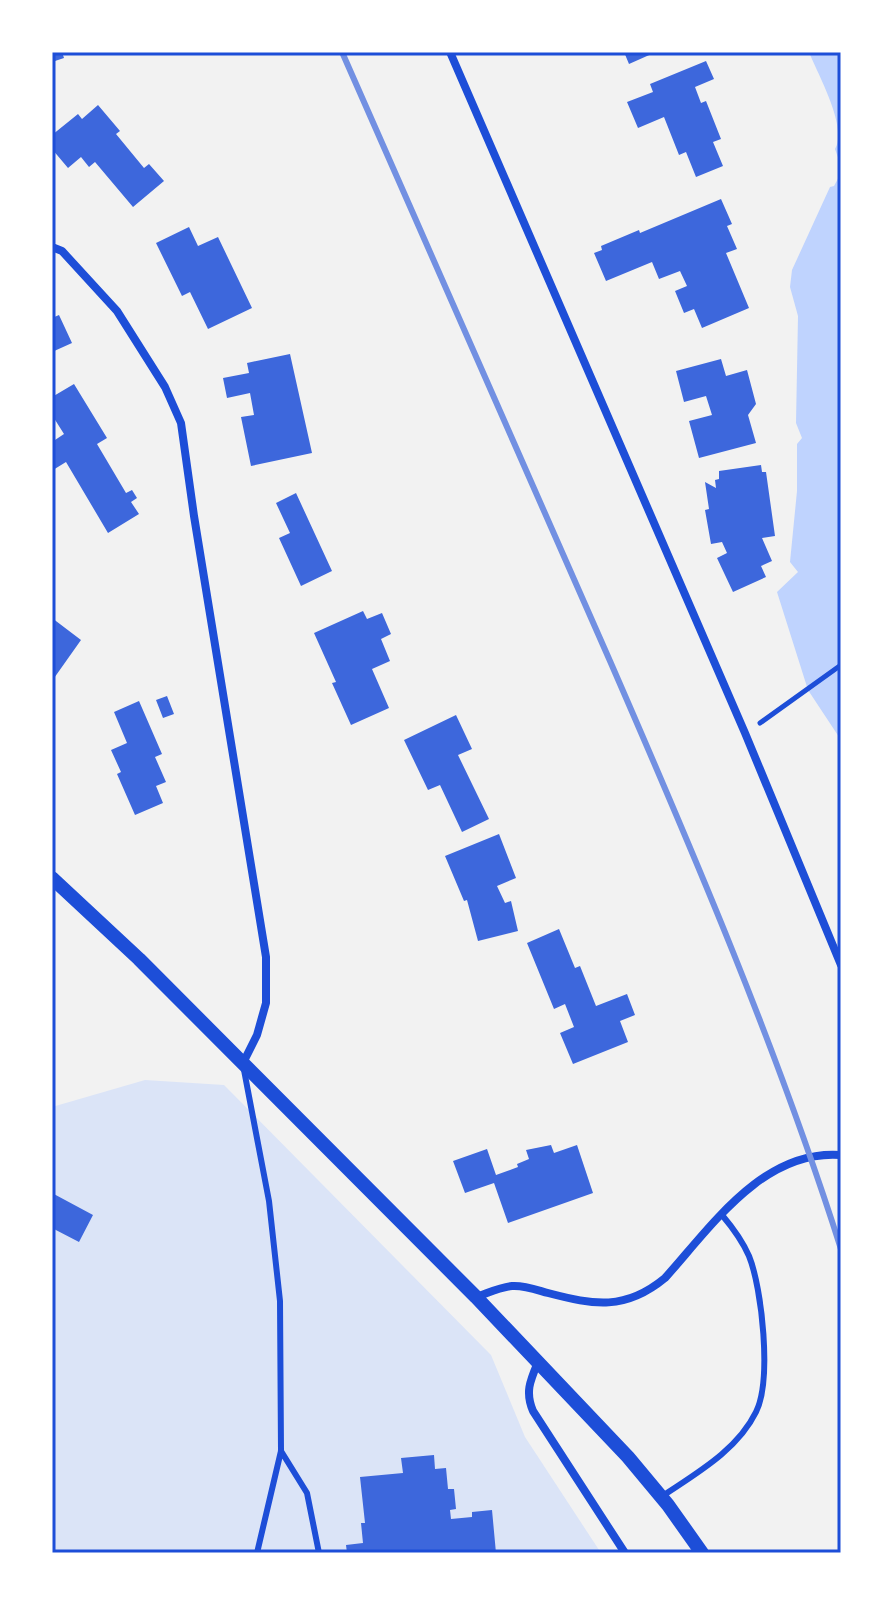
<svg xmlns="http://www.w3.org/2000/svg" width="893" height="1605" font-family="'Space Grotesk',sans-serif">
  <style>
    .green { fill: #dbe4f7 }
    .water { fill: #bfd3fe }
    .building { fill: #3d67dc }
    .lines { fill: none; stroke-linecap: round; stroke-linejoin: round }
    .path { stroke: #1d4ed8; stroke-width: 5 }
    .service { stroke: #1d4ed8; stroke-width: 6 }
    .minor { stroke: #1d4ed8; stroke-width: 8 }
    .tertiary { stroke: #1d4ed8; stroke-width: 14 }
    .rail { stroke: #7290e2; stroke-width: 6 }
    .neatline { fill: none; stroke: #1d4ed8; stroke-width: 3 }
  </style>
  <rect width="100%" height="100%" fill="#f2f2f2"/>
  <path class="green" d="M145,1080L224,1085L491,1355L525,1437L601,1553H52V1107Z"/>
  <path class="water" d="M809,52H841V166L835,149C848,127 818,75 809,52Z
    M841,173V740L808,690L777,592L798,572L790,562L797,491V444L802,438L796,423L798,316L790,287L792,270L830,187L834,186Z"/>
  <path class="building" d="M52,52H62L64,58L52,62Z
    M624,52H656L629,64Z
    M706,61L714,79L695,87L701,103L706,101L721,139L713,142L723,166L696,177L686,152L679,155L664,117L638,128L627,102L653,92L650,84Z
    M98,105L120,131L116,134L144,168L149,164L164,181L133,207L95,162L89,167L81,157L68,168L52,149V135L78,114L82,119Z
    M721,199L732,224L727,226L737,249L726,253L749,308L702,328L694,309L684,313L675,291L687,286L680,271L659,279L652,262L606,281L594,253L602,250L601,246L639,230L640,233Z
    M189,227L198,246L218,237L252,308L208,329L190,292L182,296L156,243Z
    M59,315L72,343L52,352V318Z
    M290,354L312,453L251,466L241,417L254,415L250,393L227,398L223,378L249,373L247,363Z
    M721,359L726,376L747,370L756,404L748,415L756,443L699,458L689,421L712,415L706,396L684,402L676,371Z
    M74,384L107,438L97,444L126,493L132,490L137,498L131,502L139,514L108,533L66,462L53,470L52,469V442L64,434L52,415V397Z
    M761,465L762,472H766L775,536L762,538L772,561L761,566L766,577L733,592L717,558L727,553L722,542L711,544L705,510L709,509L705,482L716,488L715,480L719,479V471Z
    M296,493L332,571L301,586L279,538L290,533L276,503Z
    M363,611L367,619L382,613L391,634L381,639L390,661L372,669L389,708L351,725L332,683L336,682L314,633Z
    M52,618L81,640L52,681Z
    M167,696L174,714L163,718L156,700Z
    M139,701L162,754L155,757L166,782L156,786L163,803L135,815L117,774L121,772L111,750L127,743L114,712Z
    M456,715L472,749L458,755L489,819L462,832L440,785L428,790L404,740Z
    M499,834L516,878L497,886L505,903L511,901L518,931L478,941L467,900L464,901L445,856Z
    M559,929L575,968L580,966L596,1006L627,994L635,1015L620,1021L628,1042L573,1064L560,1033L574,1027L565,1004L554,1009L527,943Z
    M551,1145L554,1153L577,1145L593,1193L508,1223L494,1183L465,1193L453,1161L487,1149L496,1175L518,1167L517,1164L529,1159L526,1150Z
    M52,1193L93,1215L79,1242L52,1228Z
    M434,1455L435,1469L446,1468L448,1489H454L456,1509L450,1510L451,1519L472,1517V1512L492,1510L496,1553H347L346,1545L363,1543L361,1523H365L360,1477L403,1473L401,1458Z"/>
  <g class="lines">
    <path class="path" d="M760,723L841,665"/>
    <path class="service" d="M244,1070L269,1201L280,1301L281,1451L257,1553
      M281,1451L307,1493L319,1553
      M661,1497C695,1474 737,1451 756,1412C772,1380 762,1288 749,1256C742,1240 733,1228 722,1215"/>
    <path class="minor" d="M450,52L745,733L841,965
      M52,247L62,251L117,311L165,387L181,423L194,516L266,957V1003L257,1035L243,1063
      M476,1297C488,1293 500,1287 512,1286C524,1285 537,1290 548,1293C594,1305 625,1311 665,1278C711,1227 763,1149 841,1155
      M538,1362C530,1381 525,1392 533,1411L625,1553"/>
    <path class="tertiary" d="M52,878L139,959L476,1297L628,1457L668,1505L702,1553"/>
    <path class="rail" d="M342,52C431,255 521,457 610,661C694,854 777,1048 841,1249"/>
  </g>
  <rect width="893" height="1605" fill="none" stroke="#ffffff" stroke-width="108"/>
  <rect x="54" y="54" width="785" height="1497" class="neatline"/>
</svg>
